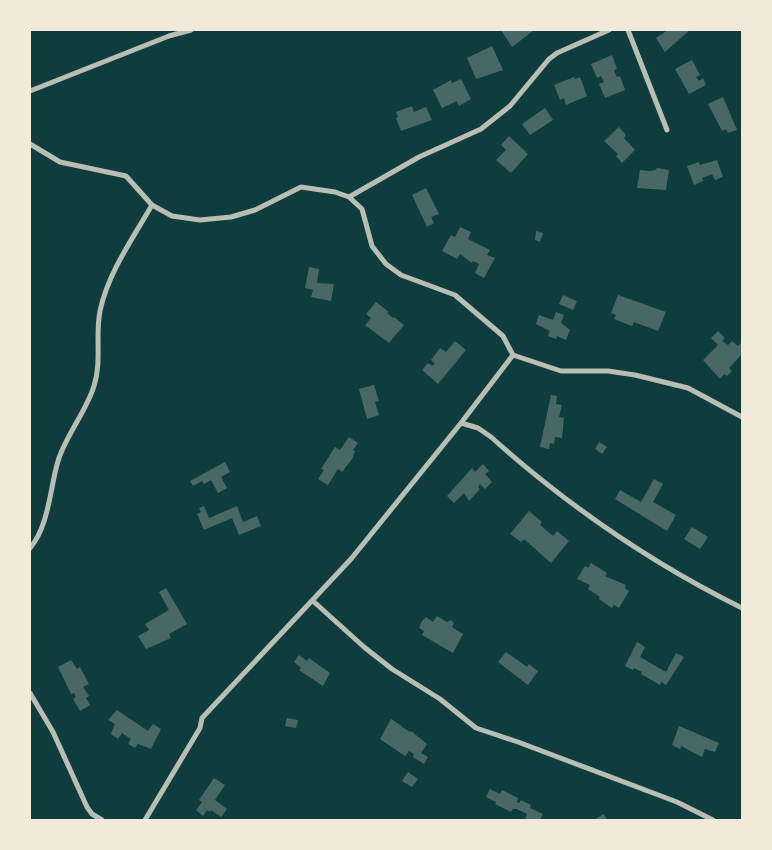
<svg xmlns="http://www.w3.org/2000/svg" width="772" height="850" font-family="'Golos Text',sans-serif">
  <style>
    .building { fill: #486865 }
    .lines { fill: none; stroke-linecap: round; stroke-linejoin: round }
    .minor { stroke: #b8beb3; stroke-width: 5 }
  </style>
  <rect width="100%" height="100%" fill="#0f3d3e"/>
  <path class="building" d="M501,30H534L512,47Z
    M668,30H690L665,52L656,38Z
    M492,46L503,70L476,79L467,58Z
    M612,55L617,69L614,70L617,77L620,76L625,90L605,98L599,84L604,82L601,76L597,78L591,64Z
    M692,60L700,75L696,77L699,81L703,78L706,85L689,94L675,69Z
    M574,77L575,79L580,77L587,96L566,105L564,98L560,100L554,85Z
    M461,79L471,99L459,106L457,101L442,108L433,90L451,80L452,83Z
    M723,97L737,130L728,133L726,129L722,131L708,104Z
    M412,106L414,112L426,107L432,120L401,131L396,118L398,117L396,112Z
    M545,108L553,120L530,135L522,124Z
    M619,127L626,135L624,138L635,150L622,163L616,156L618,154L604,141Z
    M509,136L528,154L511,173L496,160L506,150L501,145Z
    M717,160L723,177L715,180L712,174L702,178L703,181L694,185L687,166L699,162L700,165Z
    M657,168L669,170L666,190L637,188L640,170L650,171L656,170Z
    M426,188L439,214L431,217L434,223L427,227L412,195Z
    M460,227L471,232L468,239L490,250L487,255L495,258L484,278L475,273L479,264L473,261L472,263L460,254L457,259L442,251L451,235L455,237Z
    M536,231L543,233L540,242L535,240Z
    M309,267L319,269L317,283L334,284L331,301L311,297L313,290L305,288Z
    M563,295L577,301L573,310L559,304Z
    M618,295L666,312L658,331L634,322L632,326L614,319L616,315L611,313Z
    M376,302L389,312L387,313L393,318L394,317L404,325L389,343L365,325L371,318L366,314Z
    M556,312L564,315L561,323L570,330L566,340L557,336L556,339L548,336L550,331L536,324L539,315L553,320Z
    M718,331L725,338L722,341L728,345L732,341L738,346L742,342V354L729,368L732,371L727,376L724,374L720,379L703,360L718,345L711,338Z
    M455,341L466,350L438,384L422,370L428,363L432,366L435,364L431,360L440,348L446,352Z
    M374,385L379,401L375,402L379,415L367,419L359,389Z
    M551,395L557,396L556,404L562,405L559,417L564,418L562,438L555,437L554,444L550,443L549,449L540,447Z
    M349,437L358,443L353,450L355,451L352,459L342,472L338,469L328,485L318,479L324,470L321,469L335,447L340,450Z
    M599,442L607,447L602,454L595,449Z
    M225,462L230,472L221,477L227,488L218,493L211,480L204,484L202,481L193,486L190,481Z
    M483,464L489,471L485,474L492,482L485,489L480,484L478,487L480,489L469,501L464,493L454,503L447,496L472,468L475,472Z
    M654,479L663,484L653,502L676,515L667,531L615,499L620,490L641,502Z
    M204,506L209,518L237,506L243,522L257,516L261,526L239,535L232,518L204,530L197,514L201,512L199,508Z
    M529,511L542,522L540,525L553,536L557,531L569,541L551,563L524,539L521,542L510,534Z
    M692,527L708,537L700,549L684,539Z
    M591,563L607,573L605,576L626,585L625,588L629,591L619,608L614,605L612,608L599,599L600,597L588,589L590,585L577,579L585,566L588,568Z
    M166,588L187,624L169,634L171,638L146,649L138,636L149,630L145,624L169,610L159,592Z
    M437,616L447,622L451,620L454,623L452,627L463,634L453,653L422,635L424,631L419,628L422,621L426,617L433,622Z
    M637,642L645,647L640,657L666,672L676,653L684,657L666,685L661,682L660,685L641,674L642,672L634,668L633,670L625,666Z
    M506,652L527,667L529,664L538,671L528,685L498,662Z
    M299,655L307,661L309,658L330,673L323,686L299,670L301,668L294,662Z
    M71,660L77,669L80,667L89,684L83,687L89,696L86,698L90,705L80,711L73,699L76,697L74,693L71,694L58,667Z
    M117,710L148,731L153,724L161,729L151,749L138,744L135,748L128,744L131,739L122,733L118,739L111,734L115,724L108,720Z
    M287,718L298,720L296,728L285,726Z
    M391,719L402,726L401,730L402,727L410,732L411,731L427,744L421,753L428,757L424,764L413,757L414,754L409,751L405,756L380,739Z
    M679,726L719,743L715,752L705,749L702,757L681,746L680,749L672,745Z
    M408,772L418,779L412,787L402,781Z
    M214,778L225,785L215,800L227,809L221,817L211,810L210,812L207,810L203,816L196,810L202,802L199,800Z
    M490,789L500,794L502,790L518,798L517,802L519,803L521,800L531,805L530,808L543,814L540,820H529L525,818L527,814L517,809H513L511,812L495,804L496,802L486,797Z
    M604,814L607,820H594L602,815Z"/>
  <g class="lines">
    <path class="minor" d="M628,30L667,130
      M30,91L169,36L191,30
      M30,144L60,162L126,176L152,205L172,216L200,220L231,217L255,210L301,187L335,192L349,197L362,209L372,246L386,264L401,275L455,295L503,336L513,355L561,371H608L635,375L688,388L742,417
      M349,197L419,157L481,129L510,106L549,59L557,53L609,30
      M461,423L478,428L491,437C567,505 651,563 742,608
      M30,548C49,526 50,488 58,461C66,435 86,412 94,386C102,361 95,336 100,311C108,273 133,238 152,205
      M313,601L364,647L392,669L440,699L476,728L518,742L677,802L713,820
      M30,693L53,732L87,807L92,814L102,820
      M145,820L200,728L202,718L351,559L461,423L513,355"/>
  </g>
  <rect width="772" height="850" fill="none" stroke="#f1e9da" stroke-width="62"/>
</svg>
